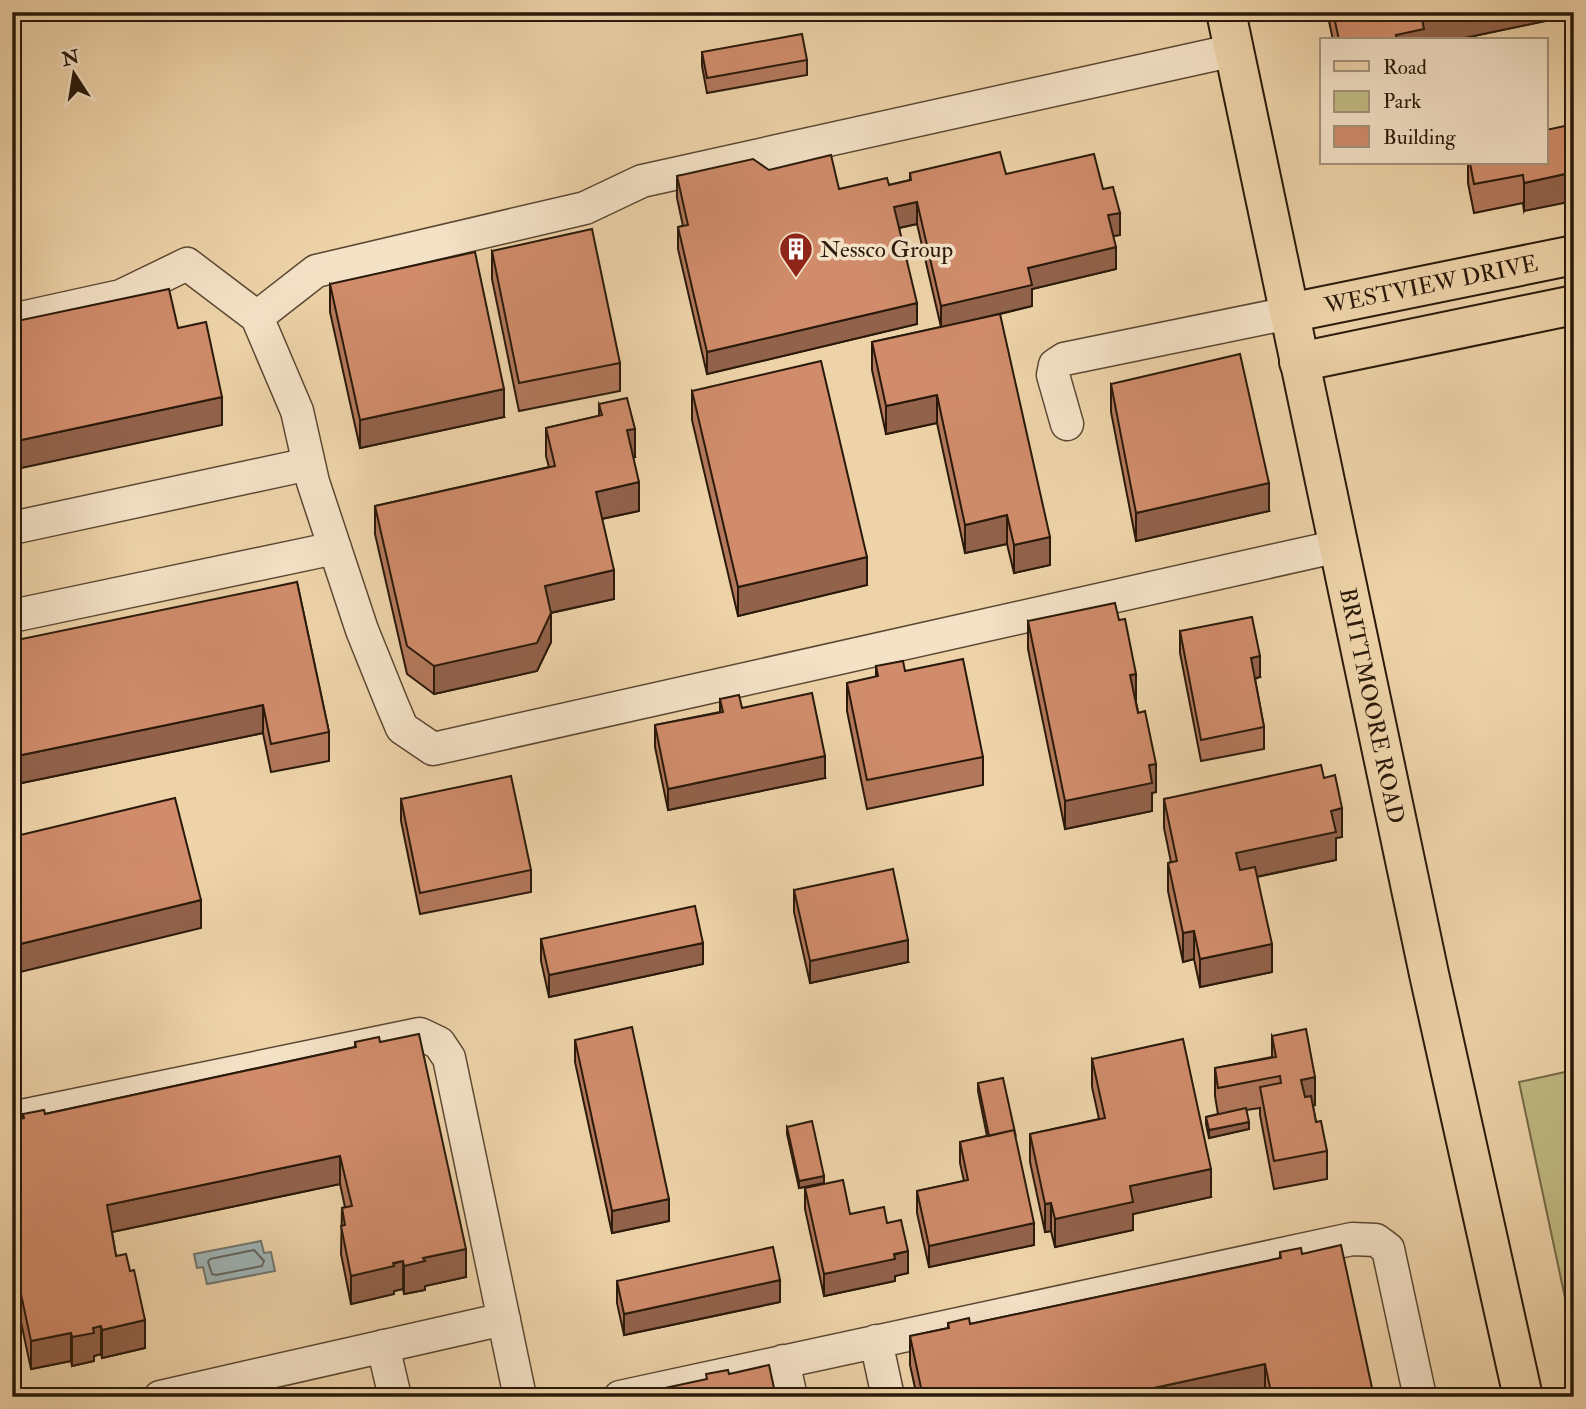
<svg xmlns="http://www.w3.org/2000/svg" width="1586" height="1409" font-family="'IM FELL Double Pica',serif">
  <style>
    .green { fill: #c0ba83; stroke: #756a46; stroke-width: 2 }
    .water { fill: #9fb4b5; stroke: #707671; stroke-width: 2 }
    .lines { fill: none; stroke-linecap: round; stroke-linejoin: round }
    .shore { stroke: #646660; stroke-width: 2 }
    .minor-casing { stroke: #5b4832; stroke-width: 35 }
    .major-casing { stroke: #2a190a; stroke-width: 42 }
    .minor { stroke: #f4e2c7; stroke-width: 32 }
    .major { stroke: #eed3a9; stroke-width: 38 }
    .wall { fill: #b3785c; stroke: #2a190a; stroke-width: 2 }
    .shaded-wall { fill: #92624b; stroke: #2a190a; stroke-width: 2 }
    .building { fill: #d08c6b; stroke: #2a190a; stroke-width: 2 }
    .labels { text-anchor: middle; stroke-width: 7; stroke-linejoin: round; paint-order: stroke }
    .poi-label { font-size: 23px; fill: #2a190a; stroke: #f4e2c7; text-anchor: start }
    .street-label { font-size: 23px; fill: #2a190a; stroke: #f4e2c7 }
  </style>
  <rect width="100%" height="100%" fill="#eed3a9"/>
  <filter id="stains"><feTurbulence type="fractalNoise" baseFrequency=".00286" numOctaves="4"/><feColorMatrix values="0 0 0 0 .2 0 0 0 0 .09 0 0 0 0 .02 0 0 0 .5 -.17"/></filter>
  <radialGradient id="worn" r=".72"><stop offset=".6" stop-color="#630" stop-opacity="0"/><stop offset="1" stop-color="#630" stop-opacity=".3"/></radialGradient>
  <path class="green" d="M1574,1070V1340L1519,1082Z"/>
  <path class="water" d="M261,1241L264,1253L271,1252L275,1271L207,1284L203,1267L197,1268L194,1254Z"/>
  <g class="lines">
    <path class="shore" d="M254,1250L264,1261L262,1266L216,1275L212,1274L208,1262L210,1259Z"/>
    <g class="minor-casing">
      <path id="minor" d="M1235,50L642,181L585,208L316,271L257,317L297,411L313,482L362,630L391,702L402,728L433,749L1339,546
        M12,320L121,296L187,264L257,317
        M1067,424L1053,375L1055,365L1064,359L1289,313
        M12,528L309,464
        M12,616L335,548
        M12,1118L420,1034L439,1043L449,1058L520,1397
        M876,1341L888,1397
        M383,1346L395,1397
        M783,1361L791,1397
        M160,1397L504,1319
        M620,1397L1352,1239L1376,1240L1388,1249L1420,1397"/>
    </g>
    <g class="major-casing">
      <g id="major">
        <path id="s1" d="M1226,12L1429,974L1523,1397"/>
        <path id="s2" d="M1289,313L1574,255"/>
        <path d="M1299,362L1574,305"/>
      </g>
    </g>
    <use href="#minor" class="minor"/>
    <use href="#major" class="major"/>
  </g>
  <path class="wall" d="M1327,12H1574V15L1455,40H1333Z
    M702,52L807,60V75L707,93L702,66Z
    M1468,163H1546L1524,211L1523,203L1474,213L1468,183Z
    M769,170L839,189L889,185L910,180V173L1006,174L1103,189L1120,235L1113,236L1116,269L1032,289V306L996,315L1050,565L1014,573L1007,544L965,553L937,423L886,434L872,370V342L941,327L917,224L899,228L917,324L707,374L678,249V227L683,226L677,198V176Z
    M492,251L620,363V391L519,411L492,279Z
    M330,284L504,417L360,448L330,312Z
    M1111,384L1269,511L1136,541L1111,412Z
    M692,391L867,585L738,616L692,420Z
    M599,404L635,457H633L639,511L602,519L614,599L551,613V642L537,671L434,694L407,674L375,534V506L549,467L546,456V428L599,416Z
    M297,582L329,732V761L271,772L263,733L12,785Z
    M1028,621L1136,702L1156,792L1152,793V811L1065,829L1028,649Z
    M1180,631L1260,677L1255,679L1264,727V749L1201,761L1180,653Z
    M876,666L905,671L983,757V785L867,809L847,711V683L876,677Z
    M720,699L742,708L825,778L668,810L655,747V725L720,712Z
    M1324,778L1342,837L1336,838V860L1257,877L1272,972L1200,987L1194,959L1183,962L1168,891V863L1171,862L1164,828V799Z
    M401,799L531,870V892L420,914L401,821Z
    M794,890L908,962L810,983L794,912Z
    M541,939L703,964L549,997L541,961Z
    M1272,1036L1315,1105L1313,1106L1316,1122L1327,1151V1179L1274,1189L1260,1115V1108L1246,1110L1249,1129L1209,1138L1206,1124V1117L1218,1114L1215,1096V1068L1272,1057Z
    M575,1040L669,1221L612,1233L575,1062Z
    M355,1042H380L466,1277L425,1286V1290L404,1294L403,1289L394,1291V1294L351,1304L341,1254L342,1208L345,1207L340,1184L112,1232L116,1256L145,1348L102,1358L101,1354L94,1356V1361L72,1366L71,1361L31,1369L12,1280V1121L23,1119V1114H45L355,1047Z
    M1092,1059L1211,1197L1133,1214V1230L1055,1247L1051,1231L1045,1232L1030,1162V1134L1099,1119L1092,1087Z
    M978,1083L1034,1245L929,1267L917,1213V1191L964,1181L960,1163V1142L987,1136L978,1091Z
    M787,1127L824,1183L799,1188L787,1134Z
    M805,1188L850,1214L887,1223L908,1273L895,1276V1281L824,1296L805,1209Z
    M1280,1252L1302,1254L1374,1397H1266L1265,1392L1244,1397H917L910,1365V1336L948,1328V1323L970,1324L1280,1258Z
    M617,1281L780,1302L624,1335L617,1303Z"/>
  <path class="shaded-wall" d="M1454,12H1574V15L1455,40H1396V35L1422,19Z
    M1574,172V201L1524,211V183Z
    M917,202V224L894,229V207Z
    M1120,213V235L1108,237V215Z
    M1116,247V269L1032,289V306L941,328V306L1028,268Z
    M917,303V324L707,374V352Z
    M504,389V417L360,448V420Z
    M937,395V423L886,434V406Z
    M222,397V425L12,470V442Z
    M635,429V457L627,459V430Z
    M639,482V511L596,520V492Z
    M1269,483V511L1136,541V513Z
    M1007,515V544L965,553V525Z
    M1050,537V565L1014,573V545Z
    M867,557V585L738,616V587Z
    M614,570V599L545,614V586Z
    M551,613V642L537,671L434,694V666Z
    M1260,656V677L1251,679V658Z
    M1136,674V702L1130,703V675Z
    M263,705V733L12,785V757Z
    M825,756V778L668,810V789Z
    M1156,764V792L1152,793V811L1065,829V801L1149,765Z
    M1342,808V837L1336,838V860L1236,881V853L1331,811Z
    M201,900V928L12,974V946Z
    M1194,931V959L1183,962V933Z
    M908,940V962L810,983V961Z
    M703,943V964L549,997V975Z
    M1272,944V972L1200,987V959Z
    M1315,1077V1105L1301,1108V1080Z
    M1249,1122V1129L1209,1138V1130Z
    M340,1156V1184L107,1233V1205Z
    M1211,1169V1197L1133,1214V1230L1055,1247V1219L1130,1186Z
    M824,1176V1183L799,1188V1181Z
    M669,1199V1221L612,1233V1211Z
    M1051,1203V1231L1045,1232V1204Z
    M1034,1223V1245L929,1267V1246Z
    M466,1249V1277L425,1286V1290L404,1294V1266L423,1258Z
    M908,1251V1273L895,1276V1281L824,1296V1274Z
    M403,1261V1289L394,1291V1294L351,1304V1276Z
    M780,1280V1302L624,1335V1314Z
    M145,1320V1348L102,1358V1330Z
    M101,1326V1354L94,1356V1361L72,1366V1337L93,1328Z
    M71,1333V1361L31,1369V1341Z
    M1265,1364V1392L1244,1397H1112Z"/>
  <path class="building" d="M1333,12H1454L1422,19L1424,29L1396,35L1397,40H1379V39L1373,40H1339Z
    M802,34L807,60L707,78L702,52Z
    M1574,124V172L1524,183L1523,175L1474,184L1470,163H1546V130Z
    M1000,152L1006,174L1094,154L1103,189L1113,187L1120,213L1108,215L1116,247L1028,268L1032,285L941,306L917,202L894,207L917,303L707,352L678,227L688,225L677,176L753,159L769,170L831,155L839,189L887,178L889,185L911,180L910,173Z
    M592,229L620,363L519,383L492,251Z
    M475,252L504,389L360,420L330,284Z
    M169,289L178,328L206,322L222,397L12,442V322Z
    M1000,314L1050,537L1014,545L1007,515L965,525L937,395L886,406L872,342Z
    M1240,354L1269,483L1136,513L1111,384Z
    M821,361L867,557L738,587L692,391Z
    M627,398L635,429L627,430L639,482L596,492L614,570L545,586L551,613L537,643L434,666L407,646L375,506L555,466L546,428L602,415L599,404Z
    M297,582L329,732L271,744L263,705L12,757V641Z
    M1115,603L1119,620L1125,619L1136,674L1130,675L1138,713L1145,711L1156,764L1149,765L1152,783L1065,801L1028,621Z
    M1252,617L1260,656L1251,658L1264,727L1201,740L1180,631Z
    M963,659L983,757L867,780L847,683L878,676L876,666L903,661L905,671Z
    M812,693L825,756L668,789L655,725L723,712L720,699L739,695L742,708Z
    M1321,765L1324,778L1335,775L1342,808L1331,811L1336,832L1236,853L1240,870L1255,867L1272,944L1200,959L1194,931L1183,933L1168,863L1177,861L1164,799Z
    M511,776L531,870L420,893L401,799Z
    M175,798L201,900L12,946V837Z
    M893,869L908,940L810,961L794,890Z
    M695,906L703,943L549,975L541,939Z
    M632,1027L669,1199L612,1211L575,1040Z
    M1306,1029L1315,1077L1301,1080L1305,1097L1311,1096L1316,1122L1321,1121L1327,1151L1274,1161L1260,1087L1281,1083L1280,1076L1218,1088L1215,1068L1276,1057L1272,1036Z
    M419,1034L466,1249L423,1258L425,1261L404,1266L403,1261L393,1263L394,1266L351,1276L341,1226L345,1225L342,1208L352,1206L340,1156L107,1205L116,1256L126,1254L130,1271L134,1270L145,1320L102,1330L101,1326L93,1328L94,1333L72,1337L71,1333L31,1341L12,1252V1121L24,1118L23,1114L44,1110L45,1114L356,1047L355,1042L379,1037L380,1042Z
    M1183,1039L1211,1169L1130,1186L1133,1202L1055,1219L1051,1203L1045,1204L1030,1134L1105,1118L1092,1059Z
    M1003,1078L1016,1137L1014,1130L989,1136L978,1083Z
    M1246,1108L1249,1122L1209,1130L1206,1117Z
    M812,1121L824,1176L799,1181L787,1127Z
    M1014,1130L1034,1223L929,1246L917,1191L968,1180L960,1142Z
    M843,1180L850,1214L884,1207L887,1223L901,1220L908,1251L894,1254L895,1259L824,1274L805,1188Z
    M1341,1245L1374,1397H1272L1265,1364L1112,1397H923L910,1336L949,1328L948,1323L969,1318L970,1324L1281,1258L1280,1252L1301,1248L1302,1254Z
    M773,1247L780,1280L624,1314L617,1281Z
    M769,1365L776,1397H623L707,1379L706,1374L728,1370L729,1374Z"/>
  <defs>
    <g id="building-pin" transform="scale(1.75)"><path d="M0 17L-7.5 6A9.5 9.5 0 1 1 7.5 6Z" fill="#8f2418" stroke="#f4e2c7"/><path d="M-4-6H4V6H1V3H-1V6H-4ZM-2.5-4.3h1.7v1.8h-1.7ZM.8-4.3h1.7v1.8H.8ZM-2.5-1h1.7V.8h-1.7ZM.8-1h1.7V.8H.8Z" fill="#fff"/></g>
  </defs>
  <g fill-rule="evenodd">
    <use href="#building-pin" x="796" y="249"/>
  </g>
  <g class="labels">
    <g class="poi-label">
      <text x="820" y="257">Nessco Group</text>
    </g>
    <g class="street-label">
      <text dy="8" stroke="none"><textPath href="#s2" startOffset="145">WESTVIEW DRIVE</textPath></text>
      <text dy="8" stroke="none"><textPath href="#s1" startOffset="709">BRITTMOORE ROAD</textPath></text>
    </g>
  </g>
  <rect width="1586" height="1409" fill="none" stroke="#eed3a9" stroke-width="42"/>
  <rect x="14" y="14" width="1558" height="1381" fill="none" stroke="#2a190a" stroke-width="3.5"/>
  <rect x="21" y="21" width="1544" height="1367" fill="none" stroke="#2a190a" stroke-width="2"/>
  <rect x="1320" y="38" width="228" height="126" fill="#f4e2c7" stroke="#a3927b" stroke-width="2"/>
  <rect x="1334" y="61" width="35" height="10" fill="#eed3a9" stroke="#a3927b" stroke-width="2"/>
  <text x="1383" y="74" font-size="21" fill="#2a190a">Road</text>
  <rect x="1334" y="91" width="35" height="21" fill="#c0ba83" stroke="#a3927b" stroke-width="2"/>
  <text x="1383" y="108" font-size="21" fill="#2a190a">Park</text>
  <rect x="1334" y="126" width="35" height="21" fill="#d08c6b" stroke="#a3927b" stroke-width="2"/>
  <text x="1383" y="144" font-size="21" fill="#2a190a">Building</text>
  <g transform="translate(74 74) rotate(348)" stroke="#f4e2c7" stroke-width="5" paint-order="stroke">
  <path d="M0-5L12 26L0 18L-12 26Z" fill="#2a190a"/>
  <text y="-10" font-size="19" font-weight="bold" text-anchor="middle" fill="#2a190a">N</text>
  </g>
  <rect width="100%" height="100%" filter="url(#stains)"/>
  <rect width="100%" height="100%" fill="url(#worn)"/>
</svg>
